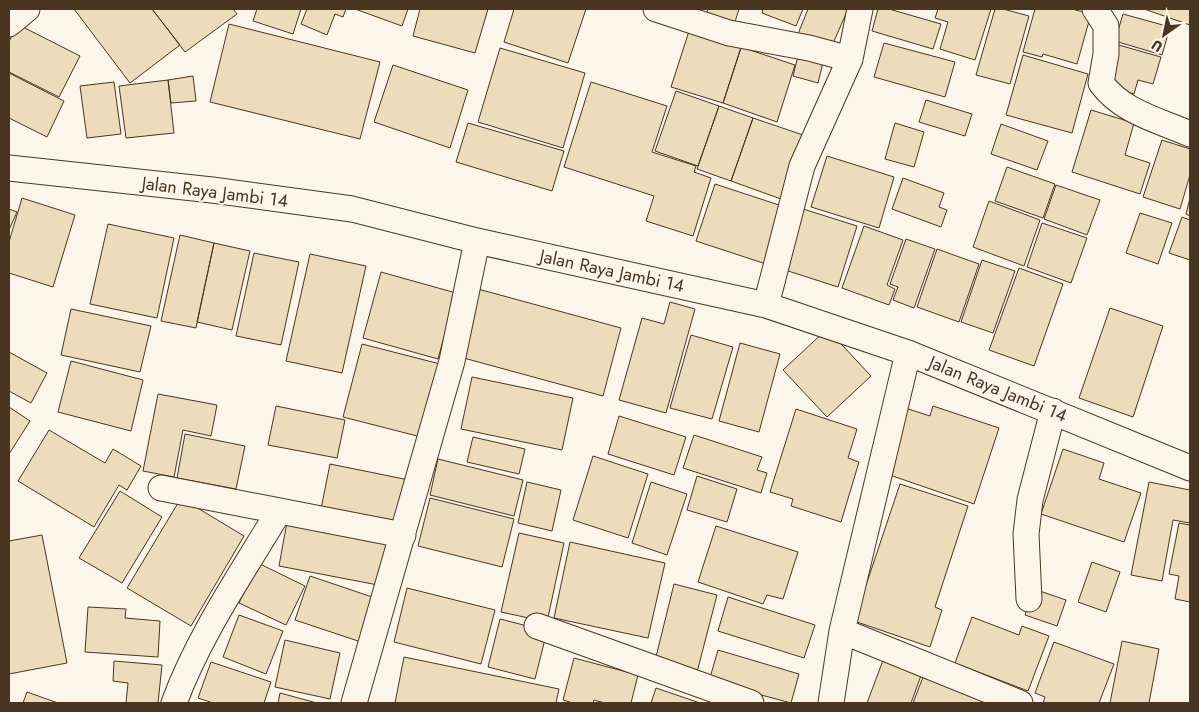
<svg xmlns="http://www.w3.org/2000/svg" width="1199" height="712" font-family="Jost,sans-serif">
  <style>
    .building { fill: #ecdcbc; stroke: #4a3520 }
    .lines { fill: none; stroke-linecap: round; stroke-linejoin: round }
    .street-casing { stroke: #4a3520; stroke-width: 27 }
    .street { stroke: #fbf6e9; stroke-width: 25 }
    .labels { text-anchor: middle; stroke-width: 4; stroke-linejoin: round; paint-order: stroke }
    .street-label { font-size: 18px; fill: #4a3520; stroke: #fbf6e9 }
  </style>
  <rect width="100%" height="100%" fill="#fbf6e9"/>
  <path class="building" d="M74,9H152L180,45L130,83Z
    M152,9H233L237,14L185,52Z
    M257,9H301L293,34L253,21Z
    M307,9H346L343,17L335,14L327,35L301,24Z
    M355,9H408L402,26Z
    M420,9H488L475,53L413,36Z
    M514,9H586L568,63L504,42Z
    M708,9H739L734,25L705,16Z
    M763,9H803L796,26L762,13Z
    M808,9H848L831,48L798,34Z
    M878,9H889L941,24L933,49L872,31Z
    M938,9H991L975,60L940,49L948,22L935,18Z
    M995,9H1003L1029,16L1010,84L976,75Z
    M1035,9H1072L1091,14L1077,64L1043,54L1042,57L1023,52Z
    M1144,9H1190V25Z
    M1123,14L1170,27L1162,55L1115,41Z
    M17,24L80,56L59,97L9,72V42Z
    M229,24L380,62L360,139L210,102Z
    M690,28L742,45L723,103L671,87Z
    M884,43L955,62L945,97L874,77Z
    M1115,44L1161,57L1153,84L1138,80L1134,94L1103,85Z
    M741,47L795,65L777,122L723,103Z
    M500,48L585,73L563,148L478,122Z
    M799,52L824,58L818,83L793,76Z
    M1023,55L1088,74L1072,133L1006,115Z
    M393,65L468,90L450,148L374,122Z
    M9,73L64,101L47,137L9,118Z
    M193,76L196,101L171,103L168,80Z
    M168,80L174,133L126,138L119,86Z
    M114,82L121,134L87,138L80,86Z
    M591,82L667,106L652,152L696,166L694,172L711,178L693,236L646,221L654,196L564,167Z
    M676,91L719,106L698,166L655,151Z
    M926,100L972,114L965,136L919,122Z
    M719,106L753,118L731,181L697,169Z
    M1091,110L1134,123L1125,155L1150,163L1140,194L1072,172Z
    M753,118L803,135L781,199L731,181Z
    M468,123L564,151L552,191L456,162Z
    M895,123L924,132L914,167L885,159Z
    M1001,124L1048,141L1037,170L991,154Z
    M1162,140L1190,149V175L1180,209L1143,197Z
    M827,156L894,177L879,228L811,207Z
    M1007,167L1055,184L1043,218L995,201Z
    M903,178L944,193L939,207L947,210L941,227L892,209Z
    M715,184L785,207L766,264L696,241Z
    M1056,185L1100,200L1087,235L1044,219Z
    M22,198L75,215L53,287L9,273V242Z
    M1190,198V216L1186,214Z
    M989,201L1040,220L1024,266L973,247Z
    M800,208L857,226L838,287L782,269Z
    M9,209L17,212L9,230Z
    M1140,213L1172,223L1158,264L1126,253Z
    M1182,217L1190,220V260L1169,253Z
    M1042,223L1087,238L1071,283L1027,267Z
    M108,224L174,238L157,318L90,304Z
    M864,226L903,240L887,285L895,289L889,305L842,288Z
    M180,235L214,243L196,328L161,321Z
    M906,239L935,249L914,308L893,300L898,287L890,284Z
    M214,243L250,251L232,330L197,322Z
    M937,249L979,264L959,322L917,307Z
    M254,253L299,262L281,345L236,336Z
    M310,254L366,266L342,373L286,361Z
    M982,260L1015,271L993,333L961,322Z
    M1019,268L1063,284L1034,366L989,350Z
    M381,272L456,293L438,359L363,338Z
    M478,289L621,328L603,396L460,357Z
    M670,302L695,309L666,413L619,400L642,318L664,324Z
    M1110,308L1163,326L1133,417L1079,398Z
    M71,309L151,326L140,372L61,355Z
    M827,329L871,376L827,417L783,370Z
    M691,335L733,347L712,419L670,408Z
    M740,343L780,354L759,432L719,421Z
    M362,344L444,365L425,438L343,417Z
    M9,352L47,373L31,403L9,391Z
    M71,361L143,380L131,431L58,412Z
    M472,377L573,398L562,450L461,429Z
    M158,394L217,405L211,436L183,430L174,477L143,471Z
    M276,406L345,420L337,458L268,445Z
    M933,406L999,428L974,504L881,472L902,407L930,416Z
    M9,407L30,421L9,454Z
    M796,409L857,429L848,458L859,462L841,522L791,506L793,499L770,492Z
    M619,416L686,437L674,475L608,454Z
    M49,430L105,463L113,449L141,466L127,490L119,485L94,527L18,481Z
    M185,434L245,446L236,489L177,478Z
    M694,435L762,457L757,470L767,473L761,493L683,468Z
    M473,437L525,449L519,474L467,462Z
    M1063,449L1104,463L1099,479L1141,493L1124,542L1041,514Z
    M593,456L648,474L628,538L573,520Z
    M438,459L523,480L514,516L430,495Z
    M330,464L409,480L398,530L320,514Z
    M697,476L737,489L727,522L687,510Z
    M527,482L561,490L552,531L518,523Z
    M651,482L687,494L667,555L632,543Z
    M1149,482L1190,490V523L1173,520L1162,581L1131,575Z
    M900,484L968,506L935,607L942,610L930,647L854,621Z
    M120,491L162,517L122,583L79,558Z
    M181,498L244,536L191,626L127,588Z
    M430,498L514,519L502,567L418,546Z
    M287,522L391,543L383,586L279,566Z
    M1179,523L1190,525V602L1175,599L1179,576L1169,574Z
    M716,526L798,552L783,599L767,595L763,604L698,582Z
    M519,533L564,543L547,622L501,612Z
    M42,535L67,663L9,674V541Z
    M570,542L665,563L648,638L554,618Z
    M1092,562L1120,572L1106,612L1078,602Z
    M258,563L305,586L286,625L239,603Z
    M310,576L381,600L367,644L295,620Z
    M674,584L717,595L696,676L654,665Z
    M407,588L495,610L481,664L394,642Z
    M1034,589L1066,600L1057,626L1025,615Z
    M728,597L815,625L804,658L718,631Z
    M88,607L126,609L125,618L160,621L158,657L85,652Z
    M239,615L283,631L266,674L223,657Z
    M972,617L1019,635L1022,626L1049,636L1028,691L955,663Z
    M500,619L547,631L535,679L488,667Z
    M285,640L340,653L330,699L275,687Z
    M1122,641L1159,649L1149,703H1110Z
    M1054,642L1114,664L1099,703H1043L1045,697L1035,693Z
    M718,650L799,674L791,703L709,681Z
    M885,655L923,670L911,703H867Z
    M404,657L559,689L556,703H395Z
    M574,658L638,675L631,703H605L594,700L593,703H573L563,700Z
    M114,661L162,665L158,703H126L128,683L113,681Z
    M211,662L271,682L264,703H213L198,698Z
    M925,672L993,703H913Z
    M656,688L700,703H651Z
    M27,692L58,703H23Z
    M280,693L317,703H278Z"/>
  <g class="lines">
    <g class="street-casing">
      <path id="street" d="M656,9L729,33L809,48L850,59
        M1095,9L1106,26V54L1101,83C1122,112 1158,120 1190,134
        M9,24L27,9
        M9,168L212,190L352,209L477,241L766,305L908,353L1190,468
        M766,305L802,166L850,59L860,9
        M161,488L403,535
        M1029,599L1026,534L1030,500L1053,411
        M537,626L751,703
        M842,631L1020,703
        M174,703C199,635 242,573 279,511
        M354,703L452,361L477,241
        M831,703L842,631L908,353"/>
    </g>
    <use href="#street" class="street"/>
  </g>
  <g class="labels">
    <g class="street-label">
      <text transform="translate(215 192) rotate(7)" y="6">Jalan Raya Jambi 14</text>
      <text transform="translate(612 271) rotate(12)" y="6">Jalan Raya Jambi 14</text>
      <text transform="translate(998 389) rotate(22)" y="6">Jalan Raya Jambi 14</text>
    </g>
  </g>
  <rect width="1199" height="712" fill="none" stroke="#4a3520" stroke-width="20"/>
  <g transform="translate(1164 35) rotate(213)" stroke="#fbf6e9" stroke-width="4" paint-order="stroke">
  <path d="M0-4L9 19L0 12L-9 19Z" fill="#4a3520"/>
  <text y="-8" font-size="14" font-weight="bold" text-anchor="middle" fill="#4a3520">U</text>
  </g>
</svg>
